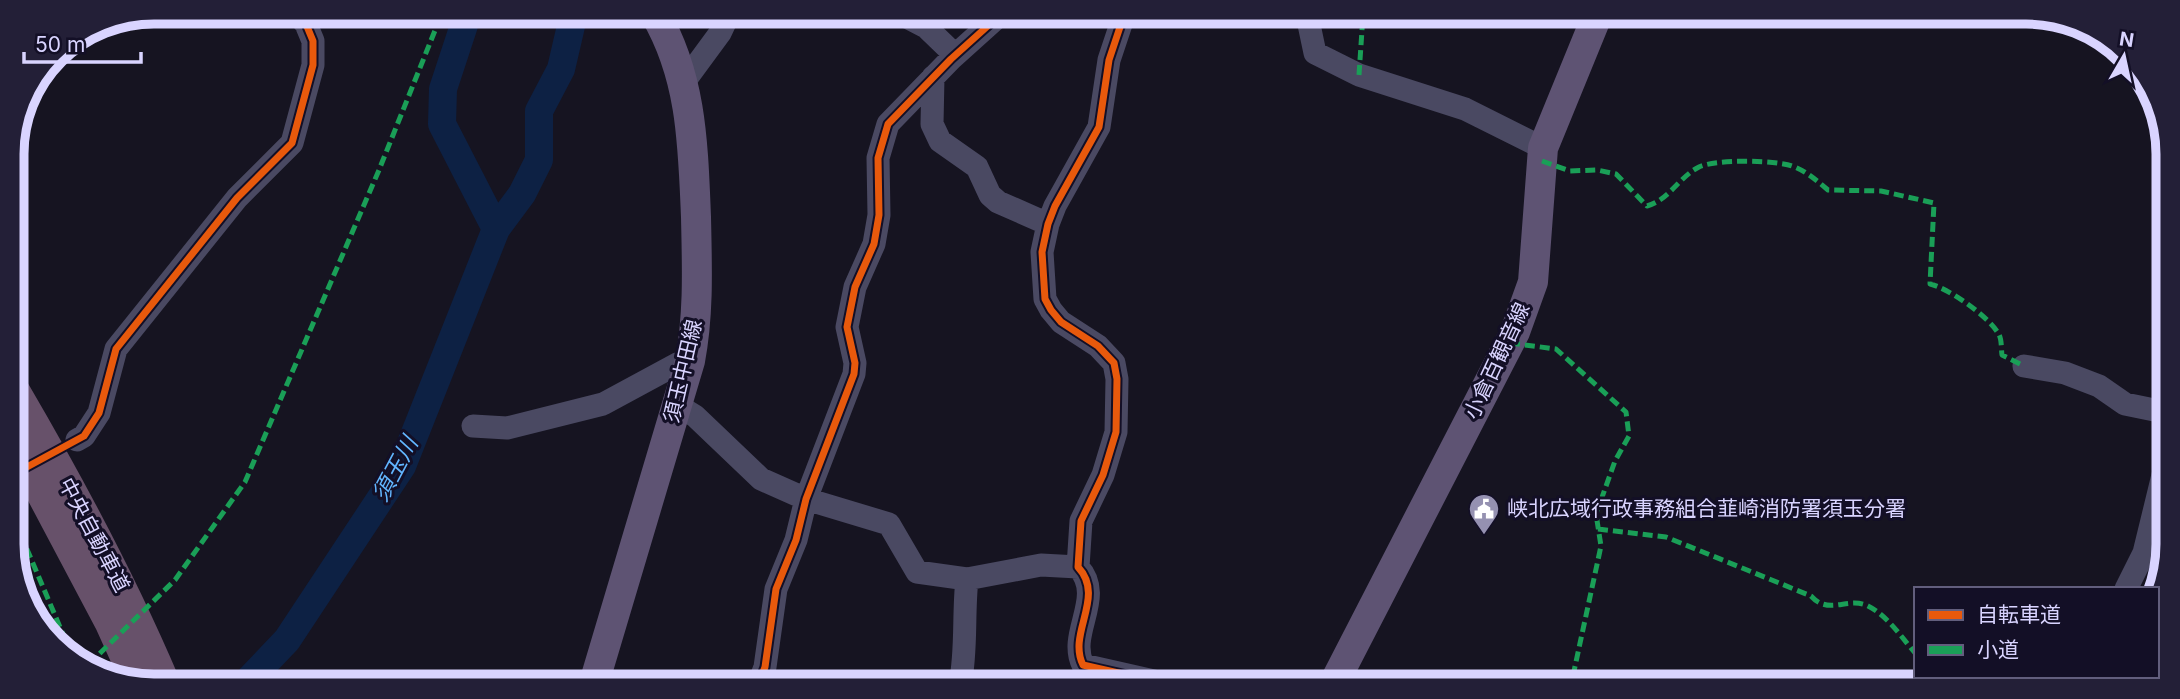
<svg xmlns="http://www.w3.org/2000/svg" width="2180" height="699" font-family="Inter,'Noto Sans JP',sans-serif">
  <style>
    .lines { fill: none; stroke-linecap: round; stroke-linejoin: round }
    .river { stroke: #0d2144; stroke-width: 28 }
    .minor { stroke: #4a4962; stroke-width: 23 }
    .major { stroke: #5e5373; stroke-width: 30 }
    .highway { stroke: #67516a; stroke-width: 33 }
    .quiet { stroke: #1a9f57; stroke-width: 5; stroke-dasharray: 10 5; stroke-linecap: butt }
    .cycleway-casing { stroke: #130f26; stroke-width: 11 }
    .cycleway { stroke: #e8590c; stroke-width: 7 }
    .labels { text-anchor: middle; stroke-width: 6; stroke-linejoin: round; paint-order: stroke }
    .street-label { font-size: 21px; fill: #d9d4ff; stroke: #130f26 }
    .poi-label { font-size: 21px; fill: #d9d4ff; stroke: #130f26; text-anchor: start }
    .water-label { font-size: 23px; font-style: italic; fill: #62b6ff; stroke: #130f26 }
    .rim { fill: none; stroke: #d9d4ff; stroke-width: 9 }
  </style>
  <rect width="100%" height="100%" fill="#161421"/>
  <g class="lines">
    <path class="river" d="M468,13L443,89L442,124L496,229
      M247,682L287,640L402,466L496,229L522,194L539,160V111L561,69L574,13"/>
    <path class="minor" d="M901,14L926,27L955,55
      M1124,15L1109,60L1099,127L1055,206L1048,224L1042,252L1045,299L1051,310L1061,322L1098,346L1114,363L1117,379L1116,432L1103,475L1081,521L1078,567C1106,597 1067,633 1083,665L1167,684
      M1307,15L1315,53L1359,75L1465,109L1543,148
      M933,77L932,124L940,141L977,167L990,195L998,202L1048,224
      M684,82L720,33L729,14
      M2024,366L2065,373L2099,386L2125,404L2164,412
      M677,405L695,416L761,479L806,499L889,524L917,572L967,579L1041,565L1078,567
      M473,426L507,428L603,404L677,364L690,361
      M77,440L84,436L99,413L116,349L237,198L292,143L313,65V41L306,24L296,13
      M2126,589L2144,553L2163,475
      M759,683L765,667L776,589L796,540L806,499L854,374L855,363L847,327L855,287L874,244L879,215L878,158L888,124L951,59L1001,14
      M960,684C967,652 963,614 967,579"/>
    <path class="major" d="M594,683L690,361C699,313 697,266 696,217C693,145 692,77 655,14
      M1333,685L1515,332L1533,282L1543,148L1597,16"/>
    <path class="highway" d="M14,392C69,486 120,581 163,682
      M14,439L111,622L138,682"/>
    <path class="quiet" d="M1359,75L1363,15
      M1542,161L1570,171L1597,170L1616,174L1647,206C1669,200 1679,177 1699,167C1715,159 1775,160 1792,166C1806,171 1816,180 1828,190L1881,191L1934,203L1930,284C1948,288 1988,316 1998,333C2002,338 2001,348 2002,355L2024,366
      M1510,343L1556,349L1626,412L1629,436L1615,461L1596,514L1601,546L1571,685
      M15,521L71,653
      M1598,529L1666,537L1811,596C1829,616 1848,596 1868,606C1888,616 1902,638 1916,654
      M89,664L175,580L245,482L379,170L442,13
      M1934,676L1942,686"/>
    <g class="cycleway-casing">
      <path id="cycleway" d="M1124,15L1109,60L1099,127L1055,206L1048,224L1042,252L1045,299L1051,310L1061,322L1098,346L1114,363L1117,379L1116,432L1103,475L1081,521L1078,567C1106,597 1067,633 1083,665L1167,684
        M14,474L84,436L99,413L116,349L237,198L292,143L313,65V41L306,24L296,13
        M759,683L765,667L776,589L796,540L806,499L854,374L855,363L847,327L855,287L874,244L879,215L878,158L888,124L951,59L1001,14"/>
    </g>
    <use href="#cycleway" class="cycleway"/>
  </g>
  <defs>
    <g id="civic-pin" transform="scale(1.575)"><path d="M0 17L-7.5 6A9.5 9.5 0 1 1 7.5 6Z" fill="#9591b1" stroke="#130f26"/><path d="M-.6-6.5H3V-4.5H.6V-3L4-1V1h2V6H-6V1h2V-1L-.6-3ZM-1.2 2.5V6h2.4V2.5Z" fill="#fff"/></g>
  </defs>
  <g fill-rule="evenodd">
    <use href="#civic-pin" x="1484" y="509"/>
  </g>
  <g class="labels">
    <g class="street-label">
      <text transform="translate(1497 361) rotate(-65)" y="7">小倉百観音線</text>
      <text transform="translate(683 371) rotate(-77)" y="7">須玉中田線</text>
      <text transform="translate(94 535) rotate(62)" y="7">中央自動車道</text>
    </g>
    <g class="poi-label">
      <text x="1507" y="516">峡北広域行政事務組合韮崎消防署須玉分署</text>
    </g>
    <g class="water-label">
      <text transform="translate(395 469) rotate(-62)" y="8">須玉川</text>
    </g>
  </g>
  <path d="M0 0H2180V699H0ZM154 24H2026A130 130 0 0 1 2156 154V544A130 130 0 0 1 2026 674H154A130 130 0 0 1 24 544V154A130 130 0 0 1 154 24Z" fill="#231f37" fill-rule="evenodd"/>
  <path class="rim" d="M154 24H2026A130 130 0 0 1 2156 154V544A130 130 0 0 1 2026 674H154A130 130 0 0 1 24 544V154A130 130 0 0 1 154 24Z"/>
  <rect x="1914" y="587" width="245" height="91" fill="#130f26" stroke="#625e7d" stroke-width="2"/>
  <rect x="1928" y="610" width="35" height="10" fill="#e8590c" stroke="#625e7d" stroke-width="2"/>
  <text x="1977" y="622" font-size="21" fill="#d9d4ff">自転車道</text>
  <rect x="1928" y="645" width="35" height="10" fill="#1a9f57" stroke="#625e7d" stroke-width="2"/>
  <text x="1977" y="657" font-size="21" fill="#d9d4ff">小道</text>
  <g transform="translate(2124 56) rotate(9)" stroke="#130f26" stroke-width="5" paint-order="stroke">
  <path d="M0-5L12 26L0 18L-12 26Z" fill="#d9d4ff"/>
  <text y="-10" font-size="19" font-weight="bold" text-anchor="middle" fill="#d9d4ff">N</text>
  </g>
  <path d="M24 52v10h117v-10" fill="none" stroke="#d9d4ff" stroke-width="3.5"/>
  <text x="35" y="52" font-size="21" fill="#d9d4ff" stroke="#130f26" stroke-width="5" paint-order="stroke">50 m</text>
</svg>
